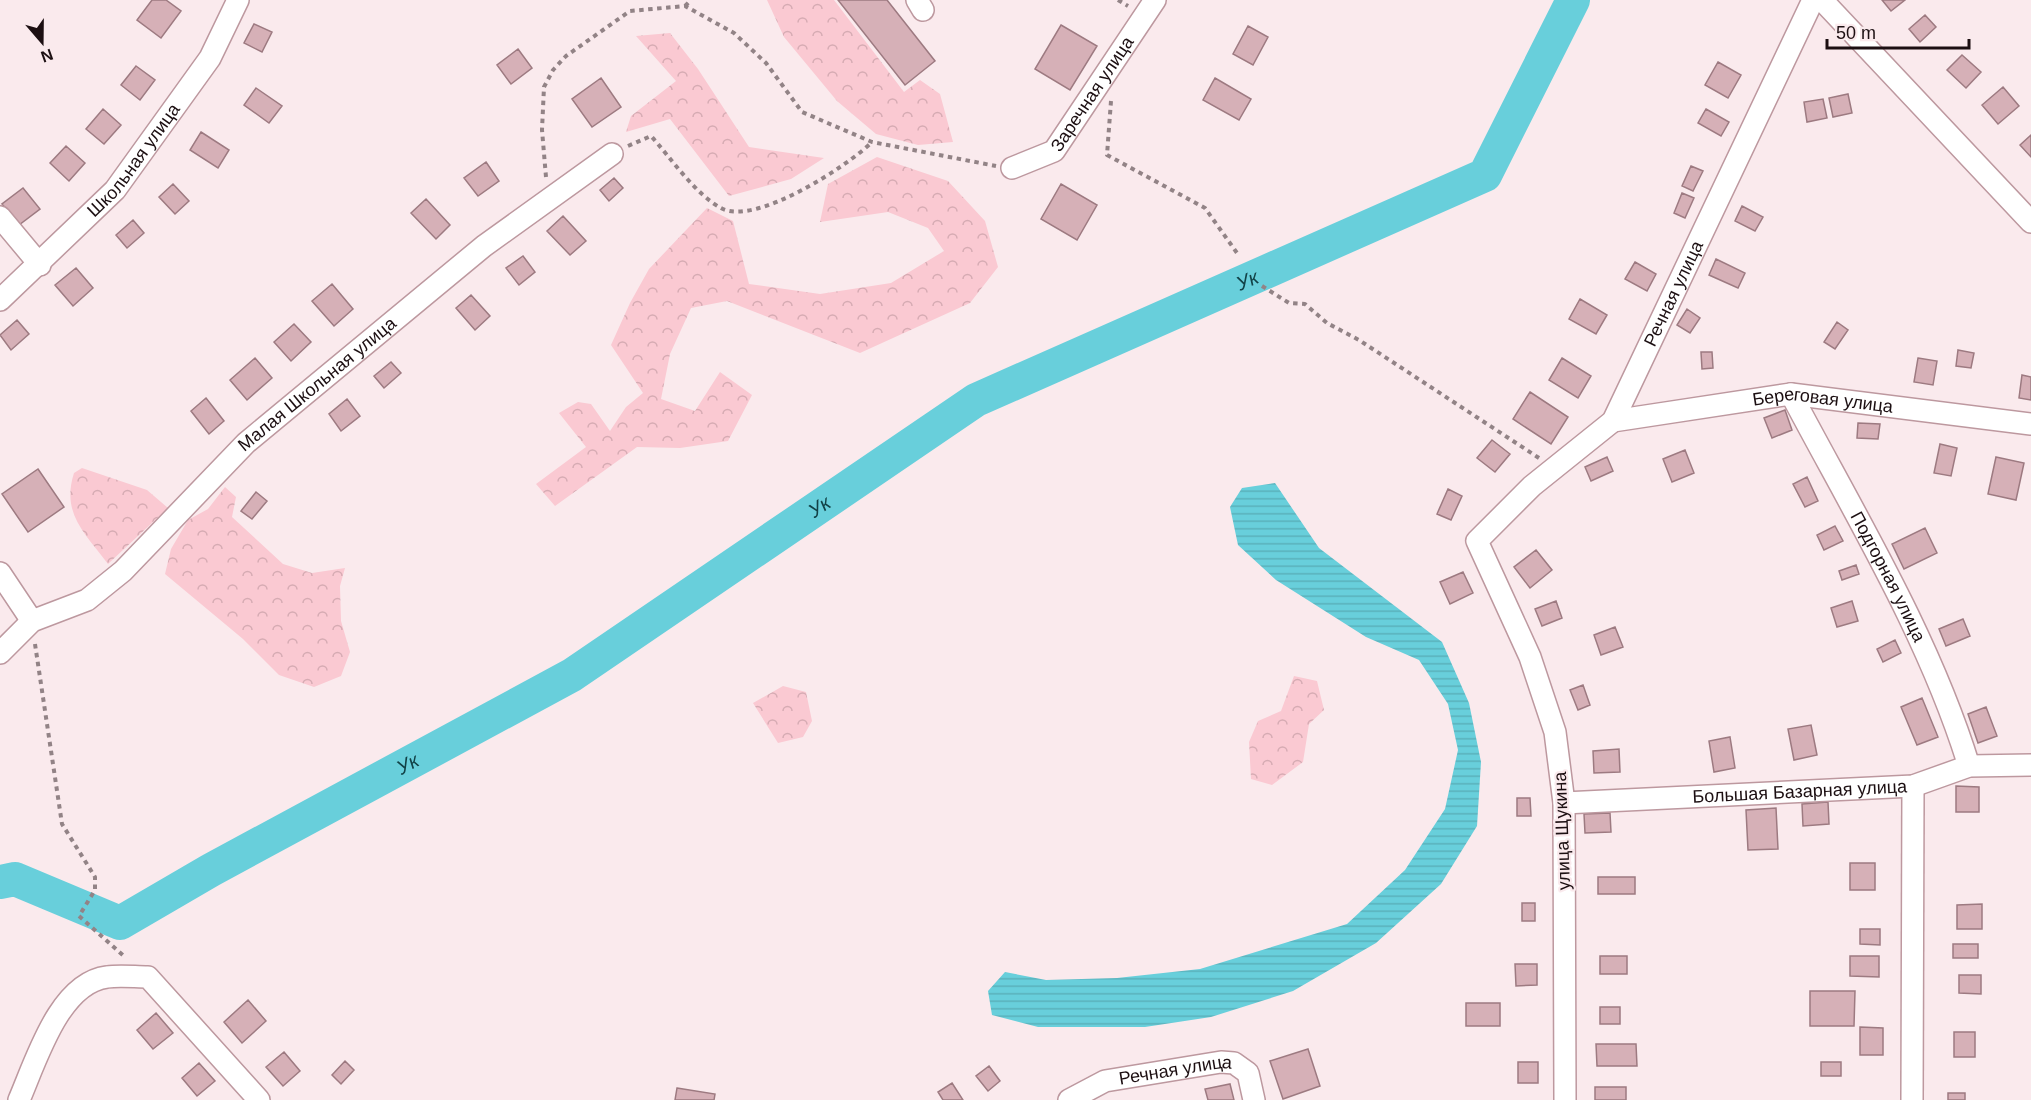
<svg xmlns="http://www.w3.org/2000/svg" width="2031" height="1100" font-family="Arial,sans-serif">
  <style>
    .forest { fill: url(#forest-crowns) }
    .water { fill: url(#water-rules) }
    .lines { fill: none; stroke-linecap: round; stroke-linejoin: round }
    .river { stroke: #68cfdb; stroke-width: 34 }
    .building { fill: #d6b0b7; stroke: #9d7a81; stroke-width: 1.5 }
    .minor-casing { stroke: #bd989f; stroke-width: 24 }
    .path { stroke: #928386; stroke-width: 4; stroke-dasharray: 4.5 4.5; stroke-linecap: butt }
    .minor { stroke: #fff; stroke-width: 21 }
    .labels { text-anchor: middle; stroke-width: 4.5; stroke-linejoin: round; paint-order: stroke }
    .street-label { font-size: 18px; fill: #1c0f12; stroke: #faeaed }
    .water-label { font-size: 20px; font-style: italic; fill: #124247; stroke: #faeaed }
  </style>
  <defs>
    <pattern id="forest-crowns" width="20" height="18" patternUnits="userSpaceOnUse" patternTransform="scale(1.5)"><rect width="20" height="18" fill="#fac9d2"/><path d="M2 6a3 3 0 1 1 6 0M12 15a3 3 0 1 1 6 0" fill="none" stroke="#d6abb3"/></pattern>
    <pattern id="water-rules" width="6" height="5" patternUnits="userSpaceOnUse" patternTransform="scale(1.5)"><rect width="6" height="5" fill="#68cfdb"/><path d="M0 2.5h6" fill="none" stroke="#5ab1bb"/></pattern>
  </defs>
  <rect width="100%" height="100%" fill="#faeaed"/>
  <path class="forest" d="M767,0H834L904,92L920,80L940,94L953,142L918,145L876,134L837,101L784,37Z
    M670,33L698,69L749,147L824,158L791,179L729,196L670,119L626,132L631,116L676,81L636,36Z
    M877,157L948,181L985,221L998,267L970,303L860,353L727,301L691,308L670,354L661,399L695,411L720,372L752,395L728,441L680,448L637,447L555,506L536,484L586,447L559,413L578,402L591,404L610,431L626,407L643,393L611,345L630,303L649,269L707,208L733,221L749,284L820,294L891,283L944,251L928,228L888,212L820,222L828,184Z
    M82,468L147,490L168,508L108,564C85,533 61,514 74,473Z
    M225,487L236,497L232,517L283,564L312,573L345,568L340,586L341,621L350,652L341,676L314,687L279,675L243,639L165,574L171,549L188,520L208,509Z
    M1294,676L1317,681L1324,710L1309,724L1303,762L1272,785L1251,779L1249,742L1258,721L1281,711Z
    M783,686L806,692L812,721L803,737L778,743L753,703Z"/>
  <path class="water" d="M1275,483L1319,548L1442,642L1469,703L1481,762L1477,826L1441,884L1376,943L1293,991L1211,1017L1145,1027H1038L992,1015L988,991L1005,972L1046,980L1117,978L1200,969L1347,924L1405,870L1445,809L1458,750L1448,704L1419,660L1366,637L1276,580L1238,545L1230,507L1242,488Z"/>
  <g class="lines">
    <path class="river" id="s1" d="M0,882L15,879L120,923L211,870L572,675L976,400L1485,175L1573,0"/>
  </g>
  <path class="building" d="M152,0H166L181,11L161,38L137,20Z
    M838,0H887L935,61L905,85Z
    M1882,0H1905L1891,11Z
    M1925,15L1936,27L1920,42L1909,29Z
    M254,24L272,32L262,52L244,43Z
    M1061,25L1097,46L1070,90L1035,69Z
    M1248,26L1268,37L1253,65L1233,54Z
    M518,49L532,68L511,84L497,65Z
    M1962,55L1981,72L1966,88L1947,70Z
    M1718,62L1741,75L1728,98L1705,85Z
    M136,66L155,80L140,100L121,85Z
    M601,78L621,107L592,127L572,99Z
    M1215,78L1251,99L1239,120L1203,100Z
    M2003,87L2019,106L1998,124L1982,105Z
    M256,88L282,106L269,123L244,105Z
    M1848,94L1852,113L1833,117L1829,98Z
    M1823,99L1827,118L1807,122L1804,102Z
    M103,109L121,125L104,144L86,129Z
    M1706,109L1729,122L1721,136L1698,123Z
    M201,132L229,150L218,168L190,150Z
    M2031,135V157L2020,145Z
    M66,146L85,163L69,181L50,163Z
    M486,162L499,181L478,196L464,178Z
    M1691,166L1703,171L1693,191L1682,186Z
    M614,178L623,188L609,201L600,190Z
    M173,184L189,201L175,214L159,197Z
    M1061,184L1097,205L1077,240L1041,219Z
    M23,188L40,209L19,225L2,204Z
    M1682,193L1694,198L1685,218L1674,213Z
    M426,199L450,225L436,239L411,213Z
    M1742,206L1763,217L1755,231L1735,221Z
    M563,216L586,241L570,255L547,231Z
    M133,220L144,233L127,248L116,235Z
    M523,256L535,272L519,285L506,268Z
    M1716,259L1745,273L1738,288L1709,275Z
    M1635,262L1656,274L1647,291L1625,279Z
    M76,268L93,288L73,306L55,285Z
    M332,284L353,309L334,326L312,301Z
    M471,295L490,316L475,330L456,308Z
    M1580,299L1607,315L1596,334L1569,319Z
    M1687,309L1700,318L1690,333L1677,325Z
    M17,320L29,334L11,350L0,335Z
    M1837,322L1848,330L1835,349L1824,342Z
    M294,324L311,342L291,361L274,342Z
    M1958,350L1974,353L1971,368L1956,366Z
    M1701,352H1712L1713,368L1702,369Z
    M255,358L272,378L247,400L230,380Z
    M1562,358L1591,376L1578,398L1549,380Z
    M1918,358L1937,361L1933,385L1914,382Z
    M391,362L401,373L384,388L374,376Z
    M2022,375L2031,377V400L2019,398Z
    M1530,392L1568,417L1551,444L1513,419Z
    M206,398L224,421L209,434L191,411Z
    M347,399L360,416L341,431L329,414Z
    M1785,410L1792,430L1772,438L1764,418Z
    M1858,423L1880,424L1878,439L1857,438Z
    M1492,440L1510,454L1495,472L1477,458Z
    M1940,444L1957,448L1951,476L1934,473Z
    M1685,450L1694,473L1672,482L1663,459Z
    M1607,457L1613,471L1591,481L1585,467Z
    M1996,457L2024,463L2016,500L1988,494Z
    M38,469L64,507L28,532L2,494Z
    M1807,477L1818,501L1805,507L1793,484Z
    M1448,489L1462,496L1451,520L1437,514Z
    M256,492L267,501L252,519L241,511Z
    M1835,526L1843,541L1824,550L1817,535Z
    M1925,528L1937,553L1904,569L1892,544Z
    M1536,550L1552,570L1530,588L1514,567Z
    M1856,565L1859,574L1842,580L1839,571Z
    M1463,572L1473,593L1450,604L1440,582Z
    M1556,601L1562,618L1542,626L1535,609Z
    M1852,601L1858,621L1837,627L1831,608Z
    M1963,619L1970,636L1946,646L1939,629Z
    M1615,627L1623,647L1601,655L1594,635Z
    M1895,640L1901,653L1883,662L1877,649Z
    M1583,685L1590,705L1578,710L1570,690Z
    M1922,698L1938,737L1917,745L1901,707Z
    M1986,707L1997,736L1978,743L1968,714Z
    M1811,725L1817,755L1794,760L1788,729Z
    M1730,737L1735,768L1714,772L1709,741Z
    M1619,749L1620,772L1594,773L1593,751Z
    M1956,786L1979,787V812H1956Z
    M1517,798H1530L1531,816H1517Z
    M1828,802L1829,824L1803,826L1802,804Z
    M1776,808L1778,849L1748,850L1746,810Z
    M1610,813L1611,832L1585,833L1584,814Z
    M1850,863H1875V890H1850Z
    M1598,877H1635V894H1598Z
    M1522,903H1535V921H1522Z
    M1982,904V929H1957V905Z
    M1860,929H1880V945L1860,944Z
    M1953,944H1978V958H1953Z
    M1600,956H1627V974H1600Z
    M1850,956H1879V977L1850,976Z
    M1515,964H1537V985L1516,986Z
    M1959,975H1981V994L1959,993Z
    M1810,991H1855L1854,1026H1810Z
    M248,1000L266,1021L242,1043L224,1022Z
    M1466,1003H1500V1026H1466Z
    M1600,1007H1620V1024H1600Z
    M156,1013L173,1033L153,1049L137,1030Z
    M1860,1027L1883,1028V1055H1860Z
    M1954,1032H1975V1057H1954Z
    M1596,1044H1636L1637,1066H1597Z
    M1308,1049L1320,1086L1283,1099L1270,1061Z
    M284,1052L300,1071L283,1086L266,1067Z
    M345,1061L354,1070L341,1084L332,1075Z
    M1518,1062H1538V1083H1518Z
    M1821,1062H1841V1076H1821Z
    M199,1063L215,1081L197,1096L182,1078Z
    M989,1066L1000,1081L988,1091L976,1076Z
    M952,1083L963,1100H943L938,1092Z
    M1230,1084L1234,1100H1208L1205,1089Z
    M1595,1087H1626V1100H1595Z
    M677,1088L715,1094L714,1100H675Z
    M1948,1093H1965V1100H1948Z"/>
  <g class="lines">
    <g class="minor-casing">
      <g id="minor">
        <path d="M917,0L923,10"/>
        <path d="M1822,0L2031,222"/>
        <path id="s2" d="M1012,168L1054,151L1155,0"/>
        <path d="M0,217L40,265"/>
        <path id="s3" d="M0,300L115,190L210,58L238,0"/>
        <path id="s4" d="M1791,394C1855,515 1929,636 1969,766"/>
        <path id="s5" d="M1613,421L1791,394L2031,424"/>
        <path d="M0,573L32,621"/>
        <path id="s6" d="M0,653L32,621L87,600L123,571L246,443L484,246L612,154"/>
        <path id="s7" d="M1564,803L1913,786L1969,766L2031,765"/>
        <path d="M19,1100C36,1061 59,983 107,977C120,975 135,977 148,977L259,1100"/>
        <path id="s8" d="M1069,1100L1105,1081L1221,1062L1234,1063L1248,1073L1254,1100"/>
        <path id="s9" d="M1565,1100L1564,803L1555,732L1530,657L1477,541L1532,486L1613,421L1813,0"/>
        <path d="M1912,1100L1913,786"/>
      </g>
    </g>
    <path class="path" d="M1118,0L1128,6
      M685,6L691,0
      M1111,101L1107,155L1205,208L1237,253
      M628,146L651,136C670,157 696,195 721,208C754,227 848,166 872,142
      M546,177L542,130L544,87L553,70L566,56L630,11L685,6L734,33L766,63L802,112L872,142L996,166
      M1262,286L1289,303L1305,304L1327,323L1359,340L1539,458
      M35,644L62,824L95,877V890L79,916L125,957"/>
    <use href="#minor" class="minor"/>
  </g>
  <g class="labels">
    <g class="street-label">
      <text dy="6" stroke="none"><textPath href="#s2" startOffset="114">Заречная улица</textPath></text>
      <text dy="6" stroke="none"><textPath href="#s3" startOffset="194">Школьная улица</textPath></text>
      <text dy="6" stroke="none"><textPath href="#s9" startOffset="898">Речная улица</textPath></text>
      <text dy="6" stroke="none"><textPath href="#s6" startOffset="420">Малая Школьная улица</textPath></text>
      <text dy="6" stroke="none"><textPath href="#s5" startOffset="212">Береговая улица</textPath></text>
      <text dy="6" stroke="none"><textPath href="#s4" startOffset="207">Подгорная улица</textPath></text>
      <text dy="6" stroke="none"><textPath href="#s7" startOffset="236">Большая Базарная улица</textPath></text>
      <text transform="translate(1562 831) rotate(-92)" y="6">улица Щукина</text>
      <text dy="6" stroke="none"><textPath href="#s8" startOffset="112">Речная улица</textPath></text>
    </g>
    <g class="water-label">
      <text dy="7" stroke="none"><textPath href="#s1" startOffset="1430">Ук</textPath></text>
      <text dy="7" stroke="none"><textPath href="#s1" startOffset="944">Ук</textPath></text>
      <text dy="7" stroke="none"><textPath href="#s1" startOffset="458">Ук</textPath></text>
    </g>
  </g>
  <g transform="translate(42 42) rotate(160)" stroke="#faeaed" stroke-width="4.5" paint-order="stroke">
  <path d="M0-4.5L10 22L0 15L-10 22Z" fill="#1c0f12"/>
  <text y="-9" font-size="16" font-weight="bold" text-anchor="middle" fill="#1c0f12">N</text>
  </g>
  <path d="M1827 39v9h142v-9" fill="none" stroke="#1c0f12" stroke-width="3"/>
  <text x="1836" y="39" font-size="18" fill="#1c0f12" stroke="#faeaed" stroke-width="4.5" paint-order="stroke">50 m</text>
</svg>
